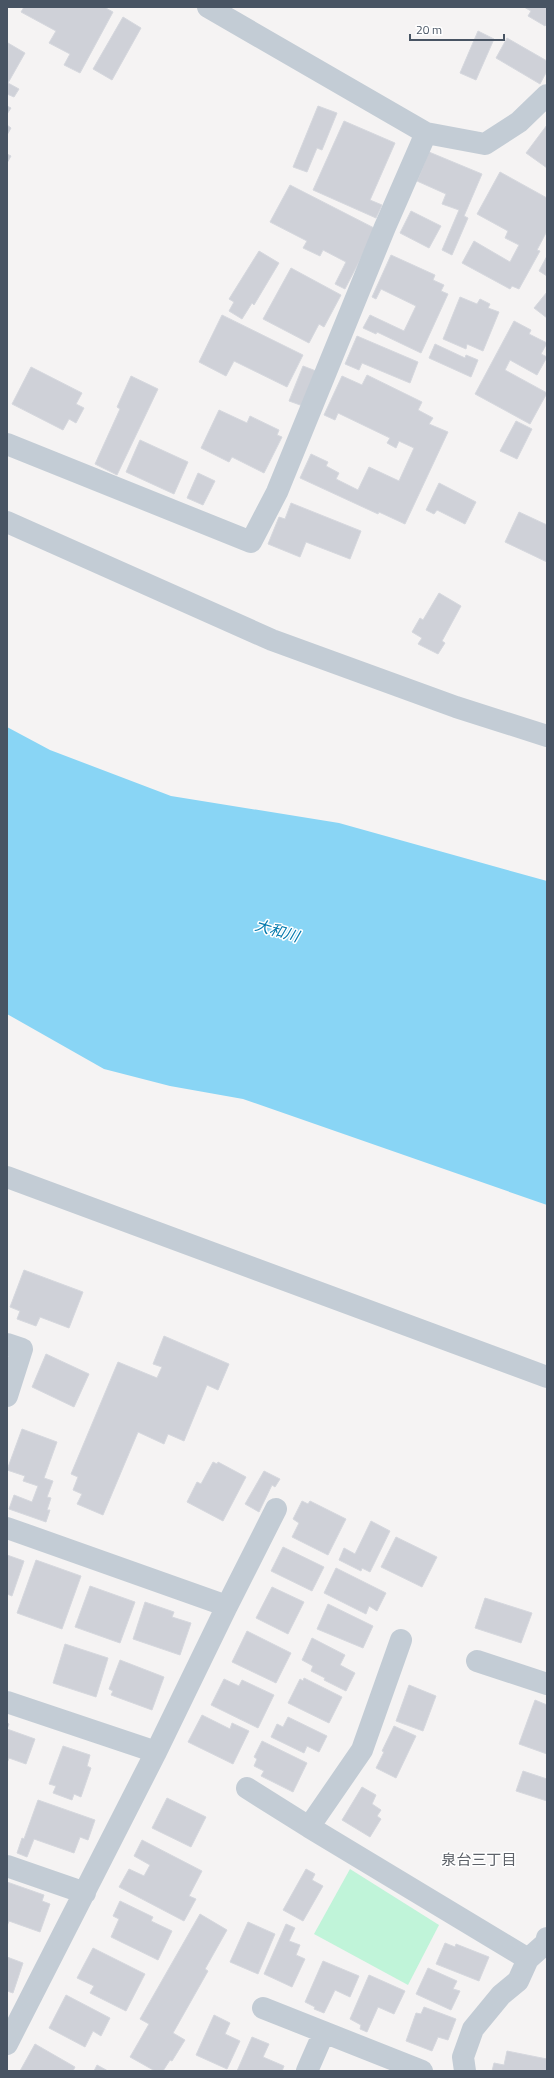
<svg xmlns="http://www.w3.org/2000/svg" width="554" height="2078" font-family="'Titillium Web','Noto Sans JP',sans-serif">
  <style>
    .green { fill: #c0f4d9 }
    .water { fill: #89d5f5 }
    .building { fill: #cfd1d8; stroke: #d6d8de }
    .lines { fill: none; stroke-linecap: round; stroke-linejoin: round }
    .minor { stroke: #c3ccd5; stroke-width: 22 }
    .tertiary { stroke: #c3ccd5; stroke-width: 22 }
    .labels { text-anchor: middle; stroke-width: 3; stroke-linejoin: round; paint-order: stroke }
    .water-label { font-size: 15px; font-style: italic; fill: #0279ad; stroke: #fff }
    .neighbourhood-label { font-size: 15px; fill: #5e6269; stroke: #fff }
  </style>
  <rect width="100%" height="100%" fill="#f5f3f3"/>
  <path class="green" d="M350,1869L439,1925L408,1985L314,1934Z"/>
  <path class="water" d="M7,727L50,750L171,796L339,823L547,881V1205L243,1099L170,1086L104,1069L7,1014Z"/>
  <path class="building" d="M24,7H104L113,12L80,73L64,65L70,54L49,43L56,31L21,12Z
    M524,7H547V23L545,26L528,16L531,11Z
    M123,17L141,28L112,80L93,69Z
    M478,31L494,39L476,80L460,73Z
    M507,38L547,61V71L540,84L496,58Z
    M8,43L25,53L8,83L19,89L14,97L7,94Z
    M7,106L11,108L7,114Z
    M318,106L337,113L322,150L317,148L307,172L293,167Z
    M344,121L395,143L370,200L382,205L376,218L313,190Z
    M7,125L11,128L7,135Z
    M547,125V168L526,153Z
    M429,152L482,174L464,216L468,218L452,255L442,250L459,210L442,204L446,194L417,181Z
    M7,154L11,156L7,163Z
    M500,172L547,198V231L537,250L540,251L519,289L512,286L510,289L462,263L474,241L510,262L519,245L505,238L508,231L477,214Z
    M290,185L376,229L345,289L335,284L346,262L323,250L320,256L303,248L307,241L270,222Z
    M411,211L441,226L429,248L400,233Z
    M259,251L279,263L254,305L252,303L242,319L229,311L234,302L229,299Z
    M391,255L435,275L433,280L444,285L441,291L448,294L421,353L377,332L376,334L363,328L370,315L404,331L416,306L381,289L376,299L372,297Z
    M547,256V276L539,271Z
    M291,268L341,295L324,327L319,324L309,343L263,319Z
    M547,292V318L534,308Z
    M460,297L477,304L480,299L490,304L488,308L499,312L483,351L467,344L466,349L443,339Z
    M222,315L303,355L287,387L234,361L226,376L199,362Z
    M514,321L531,330L529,334L547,343L541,354L547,357L537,375L510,360L505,370L547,393L530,424L475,394Z
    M357,336L418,362L410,383L362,363L359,370L345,364Z
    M435,344L465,358L466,355L478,360L471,377L429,358Z
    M303,366L316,371L303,406L289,401Z
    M31,367L82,393L76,404L84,408L76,423L69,419L63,430L12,404Z
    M367,375L422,402L418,410L433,418L429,424L448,432L405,524L379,512L378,514L300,478L311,454L328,462L326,466L339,473L336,479L358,490L369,467L399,481L414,448L399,441L396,448L387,443L390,438L338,413L335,420L324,415L342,376L362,385Z
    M131,376L158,389L117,475L95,464L120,409L117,407Z
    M219,410L247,423L250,416L279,430L277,435L282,437L264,473L232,457L229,462L201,448Z
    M516,421L532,429L517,459L500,451Z
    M140,440L188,462L174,494L126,472Z
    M198,473L215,481L203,505L187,498Z
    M439,483L476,502L465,524L437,510L434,514L426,510Z
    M291,503L361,531L350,559L306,542L300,557L268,544L279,517L285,519Z
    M519,512L547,525V562L505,542Z
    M439,593L461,606L442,641L445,643L438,654L418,644L422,638L412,632L420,618L423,620Z
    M24,1270L83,1292L69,1328L40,1317L36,1326L17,1319L20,1311L10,1307Z
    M164,1336L229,1364L218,1390L207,1385L184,1441L168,1434L164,1444L138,1432L103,1515L77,1504L82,1494L73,1490L78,1477L71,1474L118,1362L157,1378L162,1367L153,1364Z
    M46,1354L89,1374L74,1407L32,1387Z
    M22,1429L57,1442L44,1478L53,1481L47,1497L51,1498L47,1510H50L46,1522L9,1509L14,1495L32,1502L38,1486L23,1481L25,1476L7,1470Z
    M213,1462L217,1464L218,1462L246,1477L223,1521L187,1502L197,1482L201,1484Z
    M264,1471L280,1479L275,1487L272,1485L259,1512L245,1504Z
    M302,1501L308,1504L310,1501L346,1519L328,1555L292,1537L299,1523L293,1519Z
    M371,1521L390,1531L370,1572L362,1568L361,1571L339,1560L344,1548L355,1554Z
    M396,1537L437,1557L422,1587L381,1567Z
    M283,1547L324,1567L312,1591L271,1571Z
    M7,1555L24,1561L12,1596L7,1594Z
    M36,1560L81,1576L62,1629L17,1613Z
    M336,1568L386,1593L377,1611L369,1606L366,1614L324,1593Z
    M90,1586L135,1602L120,1643L75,1627Z
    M272,1587L304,1602L288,1634L256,1618Z
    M485,1598L532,1613L521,1643L475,1628Z
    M145,1602L174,1612L172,1617L191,1623L180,1655L133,1639Z
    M328,1604L373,1626L363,1648L317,1629Z
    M247,1631L291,1653L276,1683L232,1662Z
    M312,1638L345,1655L340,1665L355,1673L346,1691L324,1680L325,1678L311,1671L313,1666L302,1660Z
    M65,1644L108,1658L96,1697L53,1683Z
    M120,1660L164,1677L152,1710L111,1695L113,1691L109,1689Z
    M304,1678L342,1697L329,1723L288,1703L300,1679L303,1681Z
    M224,1679L239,1686L242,1680L274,1695L258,1728L211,1705Z
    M409,1685L436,1696L423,1731L396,1721Z
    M535,1700L547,1705V1754L519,1744Z
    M202,1715L230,1729L232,1723L249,1731L233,1764L188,1742Z
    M288,1717L327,1736L319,1752L307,1746L304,1753L271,1737L277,1724L283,1727Z
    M7,1723L9,1724L7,1729L35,1739L26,1764L9,1758L7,1763Z
    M394,1726L416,1736L396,1778L376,1768L384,1752L382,1751Z
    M262,1741L307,1763L293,1792L261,1776L264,1771L254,1766L257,1759L254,1757Z
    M63,1746L90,1755L87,1766L91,1768L81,1797L74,1794L72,1800L53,1793L56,1786L49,1784Z
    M523,1771L547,1779V1801L516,1791Z
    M362,1787L376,1795L372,1804L381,1810L377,1816L381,1819L370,1837L342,1820Z
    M167,1798L206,1817L191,1847L152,1828Z
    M38,1800L95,1820L88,1840L80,1837L74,1853L34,1839L27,1857L17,1853L22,1838L24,1839Z
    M142,1840L202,1871L189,1896L196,1899L184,1921L119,1887L129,1869L144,1876L150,1865L134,1856Z
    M306,1869L315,1874L312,1880L323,1886L303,1921L283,1910Z
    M7,1882L44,1895L42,1901L50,1904L40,1932L9,1921L7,1926Z
    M120,1901L153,1917L151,1921L172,1931L158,1960L111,1937L119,1919L113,1916Z
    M200,1914L227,1930L205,1969L208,1971L173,2033L185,2040L172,2061L170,2060L163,2071H155L130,2057L149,2024L140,2019Z
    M248,1922L275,1934L258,1974L230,1962Z
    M286,1924L295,1928L289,1941L300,1945L296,1955L305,1959L292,1987L264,1974Z
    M445,1943L455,1947L456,1944L489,1957L479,1981L436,1964Z
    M93,1948L145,1974L126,2011L90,1993L94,1986L77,1978Z
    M7,1957L23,1963L13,1993L7,1991Z
    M323,1961L359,1976L350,1997L335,1990L324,2013L314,2009L315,2007L305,2002Z
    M428,1968L457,1981L453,1989L460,1991L451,2010L416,1994Z
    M369,1975L405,1991L394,2014L378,2007L367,2032L360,2029L361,2025L350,2019Z
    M66,1995L110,2018L101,2036L93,2031L85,2047L49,2028Z
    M424,2007L456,2019L448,2040L438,2037L432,2051L406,2041L416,2013L421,2014Z
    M214,2015L230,2023L225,2034L240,2041L227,2069L196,2055Z
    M252,2037L269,2044L263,2057L284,2066L282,2071H237Z
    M35,2044L75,2067L73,2071H20Z
    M507,2051L547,2059V2071H492L494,2063L504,2065Z
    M97,2065L108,2071H94Z"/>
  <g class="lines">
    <path class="minor" d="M208,7L426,133L485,144L519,122L547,95
      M7,444L251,542L277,492L385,227L426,133
      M7,522L272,640L456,707L547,736
      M7,1344L22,1349L7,1396
      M7,1528L227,1606L156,1752L7,2044
      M227,1606L276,1509
      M401,1640L362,1750L309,1827L528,1959
      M477,1661L547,1684
      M7,1702L156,1752
      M247,1788L309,1827
      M7,1866L85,1893
      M263,2008L422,2071
      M307,2071L324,2032
      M465,2071L463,2057L473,2029L501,1995L518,1981L528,1959L546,1943L547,1938"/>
    <path class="tertiary" d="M7,1177L547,1377"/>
  </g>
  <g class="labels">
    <g class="water-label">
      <text transform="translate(277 931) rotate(16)" y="5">大和川</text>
    </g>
    <g class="neighbourhood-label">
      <text x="479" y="1865">泉台三丁目</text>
    </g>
  </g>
  <rect width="554" height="2078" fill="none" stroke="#485463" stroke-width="16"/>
  <path d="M410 34v6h94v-6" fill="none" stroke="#485463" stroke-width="2"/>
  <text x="416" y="34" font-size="12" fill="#485463" stroke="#ffffff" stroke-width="3" paint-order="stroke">20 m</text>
</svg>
